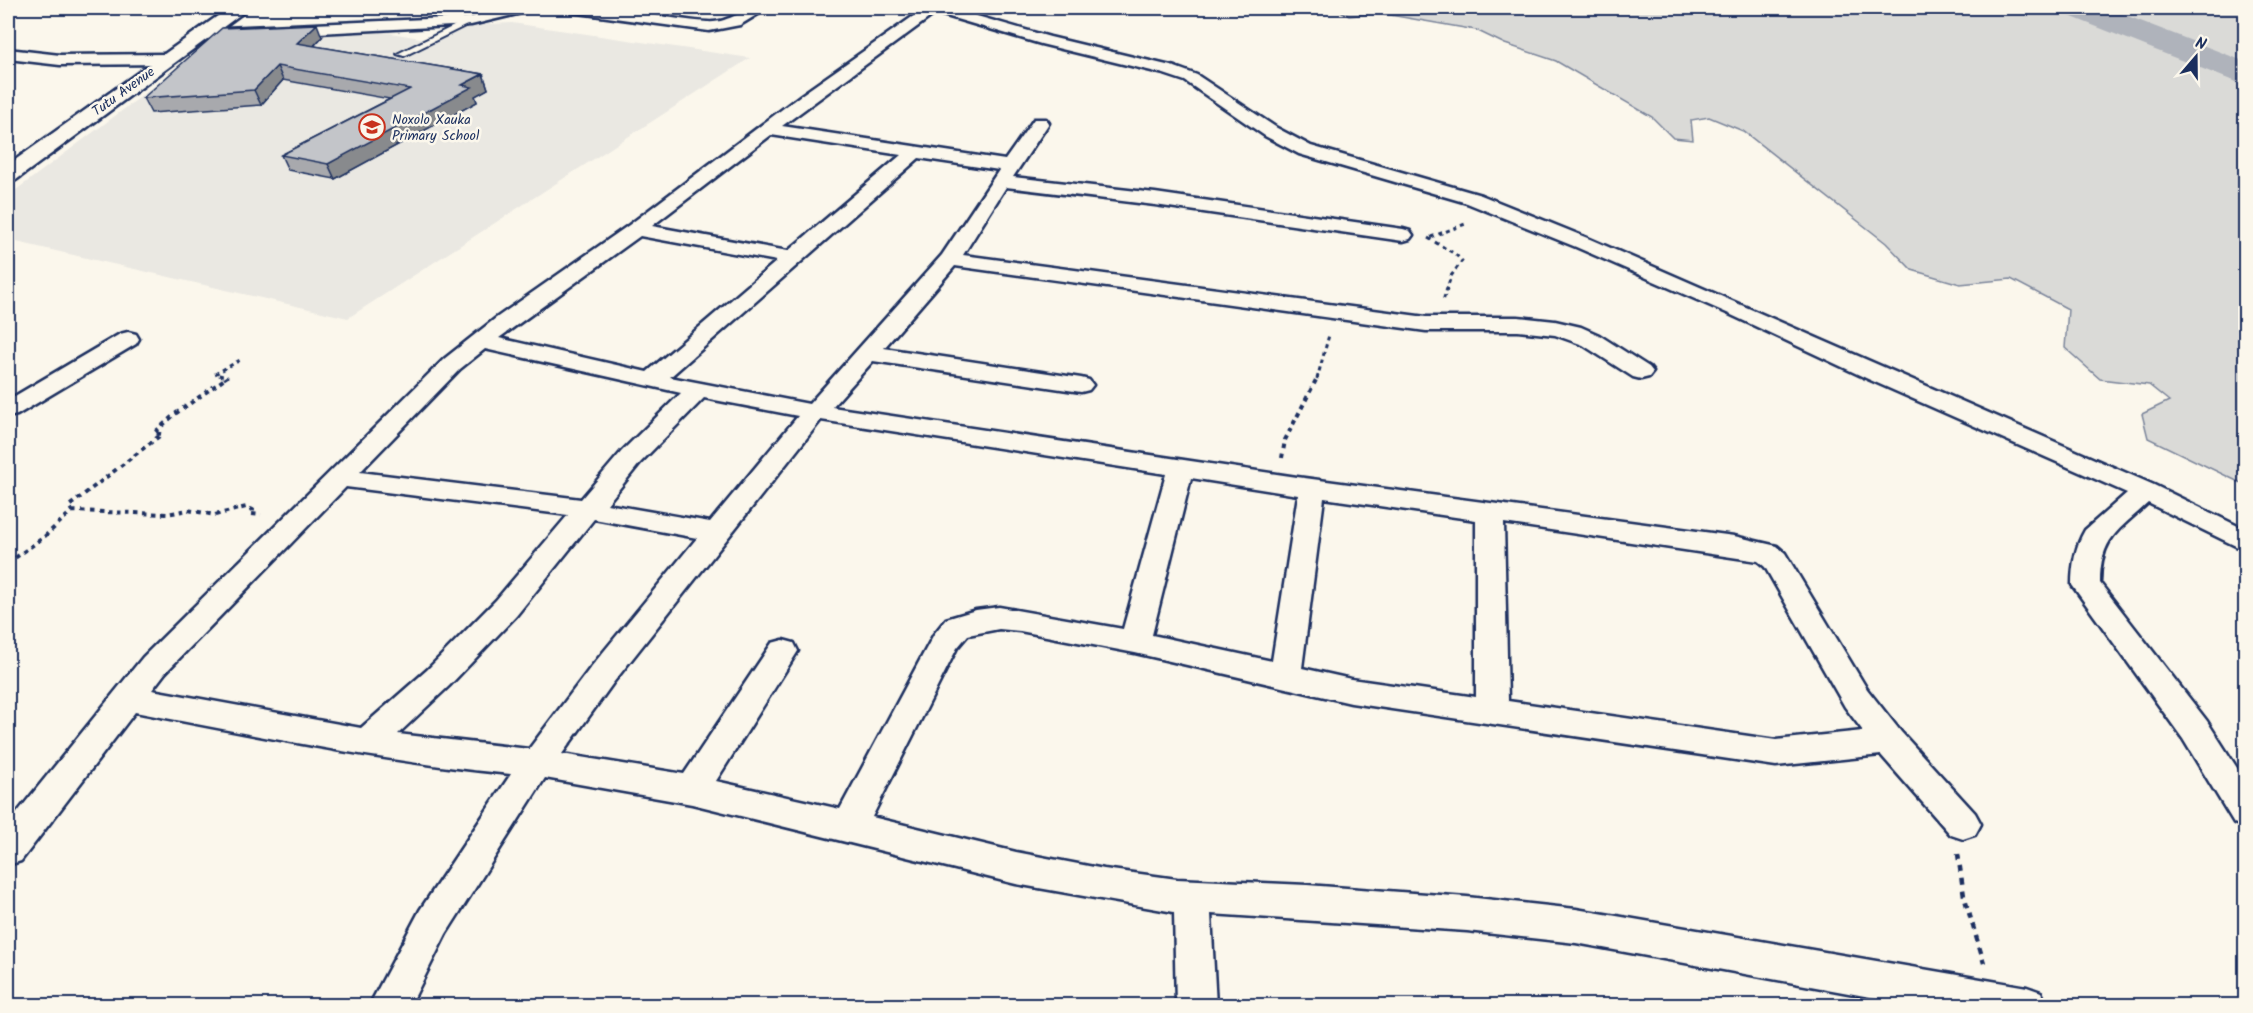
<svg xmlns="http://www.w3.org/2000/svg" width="2253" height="1013" font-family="Kalam,sans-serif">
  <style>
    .built { fill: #eae8e2 }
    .green { fill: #dadad7; stroke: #7a849a; stroke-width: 1.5 }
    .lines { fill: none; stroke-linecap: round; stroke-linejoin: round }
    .river { fill: #afb3bb; fill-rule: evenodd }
    .lane-casing { stroke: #1b2f5e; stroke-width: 4 }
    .street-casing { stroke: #1b2f5e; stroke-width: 5 }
    .secondary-casing { stroke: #1b2f5e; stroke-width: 5 }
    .path-far2 { stroke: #1b2f5e; stroke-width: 3; stroke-dasharray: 4 4; stroke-linecap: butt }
    .path-far1 { stroke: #1b2f5e; stroke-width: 4; stroke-dasharray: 4.5 4.5; stroke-linecap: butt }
    .path { stroke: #1b2f5e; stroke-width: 4.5; stroke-dasharray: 6 6; stroke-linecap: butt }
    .lane { fill: #fbf7ec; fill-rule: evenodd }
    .street { fill: #fbf7ec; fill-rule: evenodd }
    .secondary { fill: #fbf7ec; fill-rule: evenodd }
    .wall { fill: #a8a9ad; stroke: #1b2f5e; stroke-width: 1.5 }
    .shaded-wall { fill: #888a8d; stroke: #1b2f5e; stroke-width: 1.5 }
    .building { fill: #c3c5c9; stroke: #1b2f5e; stroke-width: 1.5 }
    .labels { text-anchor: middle; stroke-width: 5; stroke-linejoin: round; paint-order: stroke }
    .far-street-label { font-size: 14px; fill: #1b2f5e; stroke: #fbf7ec }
    .far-poi-label { font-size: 14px; fill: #1b2f5e; stroke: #fbf7ec; text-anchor: start }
  </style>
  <rect width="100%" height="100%" fill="#fbf7ec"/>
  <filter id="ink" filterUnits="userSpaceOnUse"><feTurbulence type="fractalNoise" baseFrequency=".0167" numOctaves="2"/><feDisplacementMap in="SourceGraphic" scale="12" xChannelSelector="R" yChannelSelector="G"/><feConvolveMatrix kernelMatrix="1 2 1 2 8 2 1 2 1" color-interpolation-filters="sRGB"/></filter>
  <g filter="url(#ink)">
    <path class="built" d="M512,23L750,58L348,318L8,240V196L211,44L232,38L373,30L438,41L472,25Z"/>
    <path class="green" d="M1335,8H2245V485L2148,438L2142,414L2169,401L2149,385L2100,379L2065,348L2068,309L2011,279L1960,284L1912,270L1886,243L1743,131L1709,117L1691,120L1693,140L1673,138L1652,117L1556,61L1505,44L1476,30L1379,13L1349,16Z"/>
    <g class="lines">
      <path class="river" d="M2063,8H2107L2246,62V86L2067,15Z"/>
      <g class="lane-casing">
        <path id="lane" d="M468,19L475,21L404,56L397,54Z"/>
      </g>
      <g class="street-casing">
        <path id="street" d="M512,8H532L530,11L471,25L204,39L196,34L204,29L471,17Z
          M564,8C611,3 659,19 707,22C730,24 745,5 768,8L740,25L709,31L571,12Z
          M925,8H949L1050,37L1175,67L1197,75L1277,128L1311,146L1481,195L1590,239L2154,485L2246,530V551L2148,503C2118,531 2100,538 2100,583L2207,721L2246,782V828L2234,823L2183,739L2072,585C2072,566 2075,547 2085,530L2127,493L1868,379L1727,313L1576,247L1467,203L1299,154L1265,136L1185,81L1164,74L1041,44L936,13L782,126L1005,160L1034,119H1046L1049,123L1013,177L1155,193L1403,229L1410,231L1413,235L1410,239L1403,241L1155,205L1006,187L963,255L1426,317H1518L1555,321L1581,327L1599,335L1649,367L1653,372L1649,377L1641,379L1633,377L1583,345L1555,335L1518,331H1426L955,266L884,348L1081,378L1089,380L1093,385L1089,390L1081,392L873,361L832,407L1297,477L1734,536L1777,546L1785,553L1867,689L1901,732L1975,813L1981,824L1975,835L1963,839L1951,835L1881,755L1776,766L1351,703L1135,653L1020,631L999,629L968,635L957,648L872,817L1016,852L1104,869L1177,879L1307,885L1467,897L1576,909L2027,987L2041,992L2047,1006H1919L1576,943L1467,931L1211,914L1216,1006H1176L1174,912L1016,884L692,804L545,778L446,934L410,1006H369L420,910L511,774C384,762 260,736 135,712L21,861L8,865V824L143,657L444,359L496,318L629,225L801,95ZM771,135L901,155L788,251L652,226ZM919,158L999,170L942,255L809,404L670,377ZM640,236L777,261L647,372L499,338ZM485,349L681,393L622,451L581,499L360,472L460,369ZM704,398L798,416L710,522L607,504L640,463ZM821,420L1166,474L1123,629L999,607L976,610L946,619L934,634L840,809L716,781L798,651L794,643L783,640L772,643L684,774L562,754L613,683ZM1191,478L1298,495L1272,661L1152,635ZM346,487L568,515L496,600L427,670L361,728L152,690L165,673ZM1324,498L1476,520V697L1351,679L1302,668ZM594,519L697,538L591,667L529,749L398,734L449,686L516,616ZM1504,523L1758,561L1765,567L1845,707L1863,731L1776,740L1508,701Z
          M8,49L60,55L168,54L176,59L168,64L60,65L8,59Z
          M128,332L136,334L139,339L136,344L17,415L8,417V400L120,334Z"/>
      </g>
      <g class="secondary-casing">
        <path id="secondary" d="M229,8H249L16,180L8,182V165Z"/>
      </g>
      <path class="path-far2" d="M1431,237L1468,223
        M1428,238L1455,254L1462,261L1451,276L1443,301
        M224,379L227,377L215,374L242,359
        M1317,379L1329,335"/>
      <path class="path-far1" d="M1282,458L1285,440L1317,378
        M72,511L167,514L188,510L215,515L246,507L253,510L251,514L261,515
        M8,563L44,537L72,511L69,506L162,434L154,433L175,414L226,378"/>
      <path class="path" d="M1958,854L1964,896L1984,963"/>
      <use href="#lane" class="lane"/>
      <use href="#street" class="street"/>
      <use href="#secondary" class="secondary"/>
    </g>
    <path class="wall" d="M322,37L314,46L483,74L488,89L475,96L477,102L335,179L288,170L281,155L390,99L283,80L261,105L151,113L143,98Z"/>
    <path class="shaded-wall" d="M317,24L322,37L303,57L297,43Z
      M277,66L283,80L261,105L254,90Z
      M483,74L488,89L475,96L477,102L335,179L328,164L462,85Z"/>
    <path class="building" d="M317,24L297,43L483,74L462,85L472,87L328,164L281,155L410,89L277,66L254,90L143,98L222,28Z"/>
  </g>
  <defs>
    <g id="school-ring" transform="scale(1.35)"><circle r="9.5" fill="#fbf7ec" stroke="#c8321e" stroke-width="1.5"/><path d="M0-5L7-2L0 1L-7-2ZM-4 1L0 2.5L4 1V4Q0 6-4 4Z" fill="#c8321e"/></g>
  </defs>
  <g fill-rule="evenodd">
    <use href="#school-ring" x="372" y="127"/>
  </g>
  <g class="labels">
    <g class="far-street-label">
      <text transform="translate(123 91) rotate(-36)" y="5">Tutu Avenue</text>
    </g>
    <g class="far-poi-label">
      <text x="392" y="124">Noxolo Xauka<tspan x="392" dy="16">Primary School</tspan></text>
    </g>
  </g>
  <rect width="2253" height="1013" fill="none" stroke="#fbf7ec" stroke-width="30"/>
  <rect x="15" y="15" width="2223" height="983" fill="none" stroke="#1b2f5e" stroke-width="2" filter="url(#ink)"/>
  <g transform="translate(2196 57) rotate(20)" stroke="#fbf7ec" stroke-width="4.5" paint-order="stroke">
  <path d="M0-4.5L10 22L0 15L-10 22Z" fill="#1b2f5e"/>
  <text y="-9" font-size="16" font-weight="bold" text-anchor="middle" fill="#1b2f5e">N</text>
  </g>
</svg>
